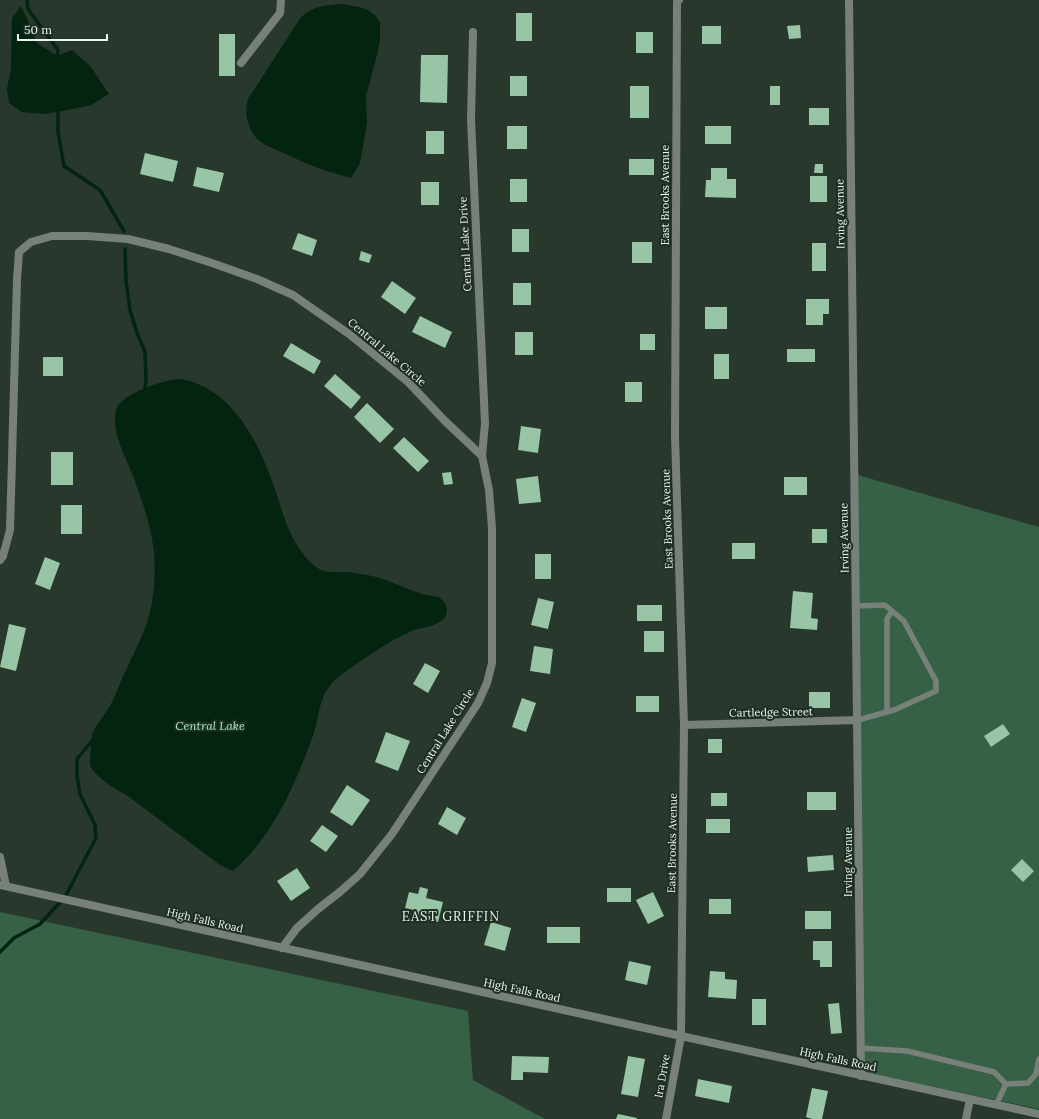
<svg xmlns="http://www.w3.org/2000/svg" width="1039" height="1119" font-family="Lora,serif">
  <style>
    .green { fill: #366146 }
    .water { fill: #022411 }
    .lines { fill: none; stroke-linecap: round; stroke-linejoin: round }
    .stream { stroke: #022411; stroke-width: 3.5 }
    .building { fill: #97c5a5 }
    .service { stroke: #78807a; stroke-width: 5.5 }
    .minor { stroke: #78807a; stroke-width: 8 }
    .tertiary { stroke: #78807a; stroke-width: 8 }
    .labels { text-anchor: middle; stroke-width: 4; stroke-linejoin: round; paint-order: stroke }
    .street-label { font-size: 11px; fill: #ebf5ed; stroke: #1e2e23 }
    .water-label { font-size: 12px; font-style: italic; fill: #a3eabb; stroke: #1e2e23 }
    .quarter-label { font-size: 13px; letter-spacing: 1px; fill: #ebf5ed; stroke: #1e2e23 }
  </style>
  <rect width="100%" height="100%" fill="#28382d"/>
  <path class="green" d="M854,474L1039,527V1109L863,1072Z
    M0,912L468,1011L473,1080L545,1119H0Z"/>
  <path class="water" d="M342,4L359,7L368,10L375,15L380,22V40L377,55L366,96L367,123L360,163L351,178C337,174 323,170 310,165C300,161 291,156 281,152C273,148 264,145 257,139C247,127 244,113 248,99L301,17C314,6 325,5 342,4Z
    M21,6L29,23L37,43L57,56L72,50L91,67L109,94L91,105L68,110L44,114L22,112L9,103L7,89L11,68L12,18Z
    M179,379C228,385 256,437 271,478C283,510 286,537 311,563C322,574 333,572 347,572C355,573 364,574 372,576C391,580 407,590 426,595C430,596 437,596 440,598C444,601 447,606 447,611C446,626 422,627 412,631C388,641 364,659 342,674C315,694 322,716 310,744C291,793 273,835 233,871L220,865L125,794C116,790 93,775 90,765C89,762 92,739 92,735C95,725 106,714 111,704C117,692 121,680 127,668C138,644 151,621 153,594C156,571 155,548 149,525C145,509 139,492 133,476C126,457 115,440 115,419C115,415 116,410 117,407C125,393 163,380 179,379Z"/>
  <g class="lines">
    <path class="stream" d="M27,0L28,9L58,50L57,56
      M58,112V132L64,166L100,190L124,231
      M125,249L126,281L130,310L137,333L145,352L146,379L145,388
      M0,952L14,938L40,924L65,897L96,838L95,825L80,794L77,776V759L92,741"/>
  </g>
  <path class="building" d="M516,13H532V41H516Z
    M800,25L801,38L789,39L787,26Z
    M702,26H721V44H702Z
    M636,32H653V53H636Z
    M219,34H235V76H219Z
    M421,55H448L447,103L420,102Z
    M510,76H527V96H510Z
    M630,86H649V118H630Z
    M770,86H780V105H770Z
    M809,108H829V125H809Z
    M507,126H527V149H507Z
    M705,126H731V144H705Z
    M426,131H444V154H426Z
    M145,153L178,161L173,182L140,174Z
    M629,159H654V175H629Z
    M815,164H823V173H814Z
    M197,167L224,173L219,192L193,186Z
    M711,168H727V179H736V198L705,197L706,180H711Z
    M810,176H827V202H810Z
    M510,179H527V202H510Z
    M421,182H439V205H421Z
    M512,229H529V252H512Z
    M298,233L317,240L312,256L292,249Z
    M632,242H652V263H632Z
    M812,243H826V271H812Z
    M361,251L372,255L369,263L359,260Z
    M392,281L416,298L405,314L381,297Z
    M513,283H531V305H513Z
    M806,299H829V314H823V325H806Z
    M705,307H727V329H705Z
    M420,316L452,332L445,348L412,332Z
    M515,332H533V355H515Z
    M640,334H655V350H640Z
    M291,343L321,361L314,374L283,356Z
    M787,349H815V362H787Z
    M714,354H729V379H714Z
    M43,357H63V376H43Z
    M335,374L361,397L351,409L324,386Z
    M625,382H642V402H625Z
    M367,403L394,429L380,443L354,417Z
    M521,426L541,429L538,453L518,450Z
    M404,437L429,461L418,472L393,448Z
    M51,452H73V485H51Z
    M451,472L453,484L444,485L442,473Z
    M538,476L541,502L519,504L516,479Z
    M784,477H807V495H784Z
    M61,505H82V534H61Z
    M812,529H827V543H812Z
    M732,543H755V559H732Z
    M535,554H551V579H535Z
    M45,557L60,563L50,590L35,584Z
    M793,591L813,593L811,618L818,619L817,630L790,628Z
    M538,598L554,602L548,629L531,625Z
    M637,605H662V621H637Z
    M9,624L26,628L16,671L0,667Z
    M644,631H664V652H644Z
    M534,646L553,649L550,674L530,671Z
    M425,663L440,671L428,693L413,684Z
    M809,692H830V708H809Z
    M636,696H659V712H636Z
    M522,698L536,703L526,732L512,727Z
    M1003,724L1010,734L991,747L984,736Z
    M386,732L410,741L398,771L375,762Z
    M708,739H722V753H708Z
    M347,785L370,800L352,826L330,812Z
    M807,792H836V810H807Z
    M711,793H727V806H711Z
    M447,807L466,818L457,835L438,824Z
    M706,819H730V833H706Z
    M322,825L338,836L326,852L310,841Z
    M833,855L834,870L808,872L807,857Z
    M1022,859L1034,871L1023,882L1011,870Z
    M297,868L310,888L291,901L277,881Z
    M420,887L428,889L426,898L443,902L438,922L412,916L414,910L405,908L409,892L418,894Z
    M607,888H631V902H607Z
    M653,892L664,916L648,924L636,900Z
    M709,899H731V914H709Z
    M805,911H831V929H805Z
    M491,922L511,928L505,951L484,945Z
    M547,927H580V943H547Z
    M813,941H832V967H820V960H813Z
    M629,961L651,966L647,985L625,980Z
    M710,971L725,972V979L737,980L736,999L708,997Z
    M752,999H766V1025H752Z
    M839,1003L842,1033L831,1034L828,1004Z
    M512,1056L549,1057L548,1073L523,1072V1080H511Z
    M628,1056L645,1059L638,1097L621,1094Z
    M698,1079L732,1086L729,1103L695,1096Z
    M812,1088L828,1091L822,1119H812L806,1117Z
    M618,1114L637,1118V1119H616Z"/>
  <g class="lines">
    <path class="service" d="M856,606L885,605L904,621L936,681V691L894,710L858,720
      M887,712V619L892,611
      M860,1048L907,1051L994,1072L1006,1084
      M996,1105L1006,1084L1028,1083L1036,1074L1039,1059"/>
    <path class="minor" d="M849,0L861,1076
      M473,32L471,120L485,423L482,456
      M241,63L280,13L281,0
      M0,560L3,556L10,530L17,279L19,252L31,242L52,236H87L128,239L169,249L212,263L257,279L293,295L349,334L408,382L445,421L482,456L489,490L492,528V663L487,683L478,703L392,834L360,874L341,891L318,909L297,928L282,948
      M684,725L858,720
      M0,857L6,886
      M666,1119L681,1036L684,725L675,436L677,2L679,0
      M966,1119L970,1099"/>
    <path class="tertiary" d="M0,885L681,1036L1039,1114"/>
  </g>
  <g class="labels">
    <g class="street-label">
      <text transform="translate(665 195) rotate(-90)" y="4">East Brooks Avenue</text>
      <text transform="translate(840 214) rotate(-91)" y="4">Irving Avenue</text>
      <text transform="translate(465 244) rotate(-93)" y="4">Central Lake Drive</text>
      <text transform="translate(387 352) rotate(40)" y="4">Central Lake Circle</text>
      <text transform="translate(667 519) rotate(-92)" y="4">East Brooks Avenue</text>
      <text transform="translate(844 538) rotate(-91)" y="4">Irving Avenue</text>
      <text transform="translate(771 712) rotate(-1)" y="4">Cartledge Street</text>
      <text transform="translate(445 731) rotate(-58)" y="4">Central Lake Circle</text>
      <text transform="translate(672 843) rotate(-89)" y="4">East Brooks Avenue</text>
      <text transform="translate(848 862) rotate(-90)" y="4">Irving Avenue</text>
      <text transform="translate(205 920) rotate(13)" y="4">High Falls Road</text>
      <text transform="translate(522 990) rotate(12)" y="4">High Falls Road</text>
      <text transform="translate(838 1059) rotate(12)" y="4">High Falls Road</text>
      <text transform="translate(662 1076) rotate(-80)" y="4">Ira Drive</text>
    </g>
    <g class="water-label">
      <text x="210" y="730">Central Lake</text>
    </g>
    <g class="quarter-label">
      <text x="451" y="921">EAST GRIFFIN</text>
    </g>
  </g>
  <path d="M18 34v6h89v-6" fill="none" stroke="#ebf5ed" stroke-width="2"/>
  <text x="24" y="34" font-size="12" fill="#ebf5ed" stroke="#1e2e23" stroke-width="3" paint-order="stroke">50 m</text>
</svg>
